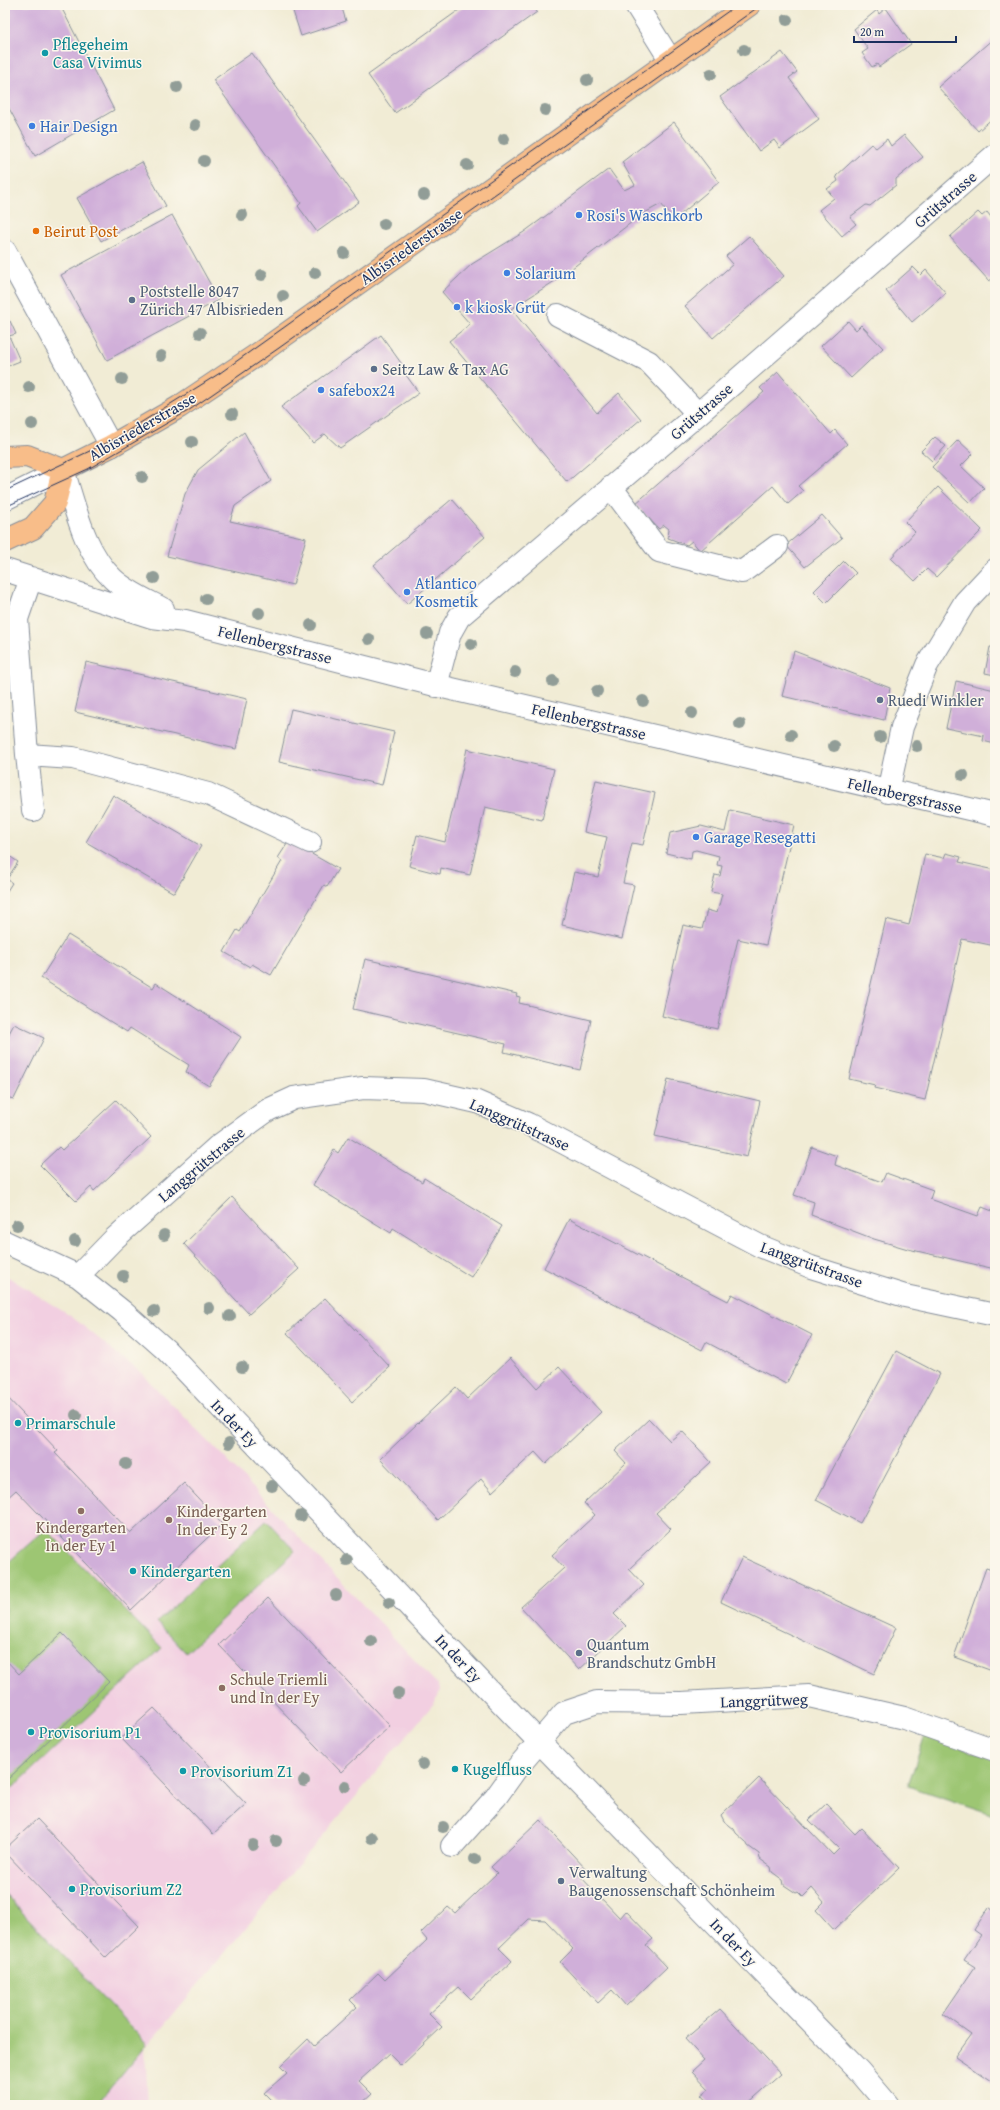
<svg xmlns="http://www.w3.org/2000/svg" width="1000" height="2110" font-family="'Gentium Book Plus',serif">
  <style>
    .built { fill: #f2cfe1 }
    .green { fill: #9dc673; stroke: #5c7a68 }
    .building { fill: #d0afd9 }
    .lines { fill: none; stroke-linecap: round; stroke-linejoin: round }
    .minor-casing { stroke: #868e9a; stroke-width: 24 }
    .major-casing { stroke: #868e9a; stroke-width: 24 }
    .minor { stroke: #fff; stroke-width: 22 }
    .major { stroke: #f8bd89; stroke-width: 22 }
    .tram { stroke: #1b2f5e; stroke-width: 1 }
    .tree { fill: #919d97 }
    .culture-dot { fill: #0f9aa8; stroke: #fbf7ec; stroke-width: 1.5 }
    .shop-dot { fill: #3f7fe0; stroke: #fbf7ec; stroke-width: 1.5 }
    .food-dot { fill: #e8710a; stroke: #fbf7ec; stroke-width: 1.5 }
    .service-dot { fill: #5c6f8a; stroke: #fbf7ec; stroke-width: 1.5 }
    .education-dot { fill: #8d6e63; stroke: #fbf7ec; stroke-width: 1.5 }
    .labels { text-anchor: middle; stroke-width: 3; stroke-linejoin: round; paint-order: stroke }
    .culture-label { font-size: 16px; fill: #0d838f; stroke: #fbf7ec; text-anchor: start }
    .shop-label { font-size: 16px; fill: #366cbe; stroke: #fbf7ec; text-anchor: start }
    .street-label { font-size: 16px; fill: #1b2f5e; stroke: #fbf7ec }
    .food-label { font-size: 16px; fill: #c56008; stroke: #fbf7ec; text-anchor: start }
    .service-label { font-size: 16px; fill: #4e5e75; stroke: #fbf7ec; text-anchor: start }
    .education-label { font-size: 16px; fill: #785e54; stroke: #fbf7ec; text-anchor: start }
  </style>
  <rect width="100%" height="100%" fill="#fbf7ec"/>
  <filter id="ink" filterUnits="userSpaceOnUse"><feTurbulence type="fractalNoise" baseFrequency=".025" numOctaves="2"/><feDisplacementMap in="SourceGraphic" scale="8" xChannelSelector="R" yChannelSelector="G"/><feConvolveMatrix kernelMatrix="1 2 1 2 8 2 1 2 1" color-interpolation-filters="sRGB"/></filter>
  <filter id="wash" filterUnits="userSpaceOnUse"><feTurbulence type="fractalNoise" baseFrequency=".012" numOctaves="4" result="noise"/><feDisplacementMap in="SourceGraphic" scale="16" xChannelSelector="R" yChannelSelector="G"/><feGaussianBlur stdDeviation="0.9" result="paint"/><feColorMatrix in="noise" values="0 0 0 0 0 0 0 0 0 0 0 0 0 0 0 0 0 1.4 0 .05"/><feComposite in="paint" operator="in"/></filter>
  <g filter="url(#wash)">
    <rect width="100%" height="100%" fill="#f1ecd5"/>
    <path class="built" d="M5,1275L72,1317L140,1372L223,1456L438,1685L439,1691L435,1702L145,2048L148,2105H5Z"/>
    <path class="green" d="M266,1520L295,1551L186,1653L157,1622Z
      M46,1529L162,1648L5,1795V1565Z
      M925,1735L995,1759V1815L908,1786Z
      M5,1894L147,2044L96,2105H5Z"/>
    <g id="blocks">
      <path class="building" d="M5,5H60L114,110L35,156L5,101Z
        M291,5H341L346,21L301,36Z
        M466,5H533L537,12L395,113L368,75Z
        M886,8L911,44L879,67L877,64L872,67L862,53L868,49L854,29L877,10L879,14Z
        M995,37V116L978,131L938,87Z
        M782,52L797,72L789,78L819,119L780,148L774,140L759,151L720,97Z
        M252,53L359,202L317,232L298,206L301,203L213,80Z
        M674,122L719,182L674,220L661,204L641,215L558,279L511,309L597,413L619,393L641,419L567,482L449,341L470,324L442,292L472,264L524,232L609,169L624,190L635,185L622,162Z
        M904,135L923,157L896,179V185L870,206L866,205L850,217L856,224L842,236L819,210L834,198L827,189L838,181L836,176L871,144L876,148L887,139L891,146Z
        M142,162L166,206L101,241L77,198Z
        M978,212L982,216L987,212L995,222V277L989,281L950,237Z
        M172,215L219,300L107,360L61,275Z
        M749,236L784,276L713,338L685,306L733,264L726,256Z
        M913,267L921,275L926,270L946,293L912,322L886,291Z
        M10,321L16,334L9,336L20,361L5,367V324Z
        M848,321L856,330L861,325L883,348L851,378L821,346Z
        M381,335L406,370L403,371L419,393L340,448L325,434L313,443L281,407Z
        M778,372L831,434L835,430L847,444L798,486L803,491L788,504L773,486L700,551L692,541L687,545L668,538L669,529L664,525L659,529L635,504L764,392L760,388Z
        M244,432L271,481L235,506L230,521L306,538L293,585L167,556L185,494L198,470Z
        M935,437L946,446L932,461L921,451Z
        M958,440L973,454L961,466L984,488L970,503L932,467Z
        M938,487L982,530L936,577L927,569L915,581L891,558L915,532L905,522Z
        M452,499L485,537L407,604L374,565Z
        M822,515L842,538L805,567L786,545Z
        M844,561L856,573L826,603L814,591Z
        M990,647H995V675L985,673Z
        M794,651L890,688L884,720L782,696Z
        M86,662L247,699L236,749L75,712Z
        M956,681L995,690V744L983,741L984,736L946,728Z
        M291,709L394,732L382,785L279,762Z
        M467,749L554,769L542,820L485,807L470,875L441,868L440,874L409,866L417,835L445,842Z
        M596,780L655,793L643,845L632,843L623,883L634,885L622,939L562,925L574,872L598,877L607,837L584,832Z
        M113,795L201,846L174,893L86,842Z
        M730,810L794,825L766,945L738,939L717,1029L662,1016L683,925L702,929L707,910L717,913L722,894L711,892L715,875L720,876L722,866L717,865L719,856L696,850L692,851L691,859L666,853L670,833L701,826L725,832Z
        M289,841L338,869L327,887L324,885L271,975L252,964L250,967L224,952L237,930L240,932L282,861L278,858Z
        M5,853L18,862L7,879L12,883L5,894Z
        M946,853L961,857L959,862L995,870V946L962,939L925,1100L874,1088L875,1085L849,1079L886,919L909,925L925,854L944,858Z
        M68,935L153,988L156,983L241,1037L209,1086L186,1072L189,1065L130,1028L127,1032L41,978Z
        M365,959L517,994L516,996L520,997L519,1003L591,1020L580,1070L504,1052L506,1044L353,1009Z
        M14,1024L44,1038L14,1099L5,1097V1041Z
        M668,1079L760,1101L747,1157L655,1136Z
        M116,1100L151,1137L94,1191L91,1187L76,1201L40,1165L59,1147L62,1150Z
        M348,1137L422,1182L424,1178L502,1226L471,1277L393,1228L391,1233L313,1185L334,1150L338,1153Z
        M812,1147L837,1156L835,1165L882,1182L886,1173L933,1190L930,1199L978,1216L982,1207L995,1212V1269L908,1249L874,1239L811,1215L814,1202L794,1195Z
        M232,1197L299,1269L249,1314L184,1244Z
        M569,1219L728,1301L732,1294L812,1335L786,1384L706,1342L702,1350L544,1268Z
        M325,1298L390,1367L352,1402L287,1333Z
        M896,1351L940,1374L860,1523L816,1500Z
        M510,1358L537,1388L559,1367L601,1412L546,1464L535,1452L492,1492L481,1479L438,1520L380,1459L456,1387L467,1399Z
        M5,1395L58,1451L55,1453L131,1533L184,1483L222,1524L131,1610L16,1490L5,1500Z
        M649,1419L670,1441L682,1431L711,1462L656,1513L671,1529L629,1569L644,1585L614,1614L626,1626L579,1670L521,1607L564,1568L552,1555L595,1515L584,1503L626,1463L615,1451Z
        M742,1557L896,1628L874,1674L721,1602Z
        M995,1561V1672L954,1657L986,1568L992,1570Z
        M268,1598L390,1726L341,1772L219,1645Z
        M62,1633L109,1682L5,1782V1659L19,1674Z
        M154,1708L246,1804L213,1834L121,1738Z
        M759,1778L833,1855L839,1849L809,1820L826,1804L855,1834L861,1828L899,1868L834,1930L816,1910L824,1902L812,1888L803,1897L798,1892L796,1893L784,1885L783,1880L772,1872L771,1867L760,1859L759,1854L748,1846L746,1842L736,1833L734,1829L724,1821L721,1815Z
        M37,1819L139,1926L106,1958L5,1852V1849Z
        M540,1820L586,1869L579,1875L600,1897L620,1918L626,1911L653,1939L646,1945L667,1967L626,2006L612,1990L598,2003L560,1962L573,1949L545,1920L529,1919L499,1948L512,1961L471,1999L459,1987L429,2014L442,2027L401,2066L389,2054L359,2081L372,2094L360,2105H276L264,2093L287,2073L280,2066L308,2039L314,2046L336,2026L357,2007L350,2000L378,1973L385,1980L427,1940L421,1933L448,1907L455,1913L497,1873L491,1867Z
        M989,1907L995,1912V2083L955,2056L971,2034L943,2014L975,1967L964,1960L981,1935L974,1930Z
        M720,2009L781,2074L746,2105H710L701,2095L709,2089L692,2071L704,2060L685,2039Z"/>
    </g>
  </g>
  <g filter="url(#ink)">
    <use href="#blocks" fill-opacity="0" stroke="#868e9a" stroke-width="1"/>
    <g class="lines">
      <g class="minor-casing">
        <path id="minor" d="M636,5L671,61
          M5,251L111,446
          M558,315L649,362L698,414
          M611,487L659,551L742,572L777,546
          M5,499L63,470C75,506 84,552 113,579C127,592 146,600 163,609
          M5,570L152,617L185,621L443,687L995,815
          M31,578L17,619L27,755L33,810
          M436,686L450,633L459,617L698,414L995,155
          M27,755L73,758L208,794L310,842
          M888,792L902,727L927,665L965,602L995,570
          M5,1242L78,1276L122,1311L166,1350L484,1685L859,2071L888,2105
          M78,1276L114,1239L217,1147L268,1110L294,1098L363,1088L424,1090L477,1102L528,1124L760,1246L811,1267L905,1296L995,1315
          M452,1846L496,1797L516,1769L564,1713L597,1702L681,1703L809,1696L904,1718L995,1750"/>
      </g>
      <g class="major-casing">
        <path id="major" d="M5,457L27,456L63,470L111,446L179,407L261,352L749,5
          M5,541L33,528L55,503L63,470"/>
      </g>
      <use href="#minor" class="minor"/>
      <use href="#major" class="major"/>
      <path class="tram" d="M5,491L113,440L220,373L737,5
        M5,507L88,469L188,411L279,348L761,5"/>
    </g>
    <g class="tree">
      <circle cx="787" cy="20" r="6"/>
      <circle cx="744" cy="50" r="6"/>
      <circle cx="711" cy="74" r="6"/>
      <circle cx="587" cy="80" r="6"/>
      <circle cx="177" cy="87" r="6"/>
      <circle cx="545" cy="110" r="6"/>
      <circle cx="195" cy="125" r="6"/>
      <circle cx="504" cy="139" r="6"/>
      <circle cx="204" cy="161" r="6"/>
      <circle cx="467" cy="165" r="6"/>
      <circle cx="424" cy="195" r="6"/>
      <circle cx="242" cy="215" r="6"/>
      <circle cx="384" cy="224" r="6"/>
      <circle cx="344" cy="253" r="6"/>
      <circle cx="315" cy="273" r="6"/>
      <circle cx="262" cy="275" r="6"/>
      <circle cx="283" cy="296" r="6"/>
      <circle cx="241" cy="309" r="6"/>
      <circle cx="200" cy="333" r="6"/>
      <circle cx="161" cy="356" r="6"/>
      <circle cx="122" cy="379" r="6"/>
      <circle cx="29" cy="387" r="6"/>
      <circle cx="232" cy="414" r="6"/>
      <circle cx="32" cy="424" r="6"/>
      <circle cx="192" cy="442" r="6"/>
      <circle cx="142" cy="477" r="6"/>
      <circle cx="154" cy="578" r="6"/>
      <circle cx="206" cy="599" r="6"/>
      <circle cx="259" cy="613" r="6"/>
      <circle cx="311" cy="625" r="6"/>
      <circle cx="427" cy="634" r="6"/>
      <circle cx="369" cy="639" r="6"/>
      <circle cx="471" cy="644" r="6"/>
      <circle cx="515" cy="672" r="6"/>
      <circle cx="553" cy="681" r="6"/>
      <circle cx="597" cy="691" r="6"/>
      <circle cx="643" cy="701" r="6"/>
      <circle cx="692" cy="713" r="6"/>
      <circle cx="740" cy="724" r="6"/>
      <circle cx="791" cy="735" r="6"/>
      <circle cx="880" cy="737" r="6"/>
      <circle cx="834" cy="746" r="6"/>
      <circle cx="917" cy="746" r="6"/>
      <circle cx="963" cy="775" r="6"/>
      <circle cx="17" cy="1225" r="6"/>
      <circle cx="164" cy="1235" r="6"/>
      <circle cx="75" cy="1241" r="6"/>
      <circle cx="123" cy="1276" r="6"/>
      <circle cx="209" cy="1308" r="6"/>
      <circle cx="154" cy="1311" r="6"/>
      <circle cx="230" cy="1316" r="6"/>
      <circle cx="242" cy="1367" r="6"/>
      <circle cx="76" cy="1415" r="6"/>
      <circle cx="229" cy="1443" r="6"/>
      <circle cx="126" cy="1464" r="6"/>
      <circle cx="272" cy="1486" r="6"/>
      <circle cx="301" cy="1516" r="6"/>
      <circle cx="347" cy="1560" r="6"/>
      <circle cx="336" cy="1595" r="6"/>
      <circle cx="389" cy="1603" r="6"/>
      <circle cx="371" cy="1641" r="6"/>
      <circle cx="398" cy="1693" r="6"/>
      <circle cx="423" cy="1764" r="6"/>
      <circle cx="304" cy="1781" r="6"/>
      <circle cx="345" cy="1786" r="6"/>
      <circle cx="443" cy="1827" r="6"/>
      <circle cx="372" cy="1838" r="6"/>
      <circle cx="276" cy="1841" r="6"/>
      <circle cx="253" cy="1845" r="6"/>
      <circle cx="475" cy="1859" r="6"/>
    </g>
  </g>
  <g class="culture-dot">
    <circle cx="45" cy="53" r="4"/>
    <circle cx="18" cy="1423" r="4"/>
    <circle cx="133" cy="1571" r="4"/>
    <circle cx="31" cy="1732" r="4"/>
    <circle cx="455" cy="1769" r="4"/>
    <circle cx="183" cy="1771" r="4"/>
    <circle cx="72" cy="1889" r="4"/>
  </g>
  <g class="shop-dot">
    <circle cx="32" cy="126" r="4"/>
    <circle cx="579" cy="215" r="4"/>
    <circle cx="507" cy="273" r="4"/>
    <circle cx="457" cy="307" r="4"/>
    <circle cx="321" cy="390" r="4"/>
    <circle cx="407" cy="592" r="4"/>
    <circle cx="696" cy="837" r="4"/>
  </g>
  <circle class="food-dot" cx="36" cy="231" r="4"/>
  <g class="service-dot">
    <circle cx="132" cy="300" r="4"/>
    <circle cx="374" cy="369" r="4"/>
    <circle cx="880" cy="700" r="4"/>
    <circle cx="579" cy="1653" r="4"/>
    <circle cx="561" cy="1881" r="4"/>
  </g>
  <g class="education-dot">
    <circle cx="81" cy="1511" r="4"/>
    <circle cx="169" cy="1520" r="4"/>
    <circle cx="222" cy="1688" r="4"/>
  </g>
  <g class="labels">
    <g class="culture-label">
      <text x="53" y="50">Pflegeheim<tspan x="53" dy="18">Casa Vivimus</tspan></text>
      <text x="26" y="1429">Primarschule</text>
      <text x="141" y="1577">Kindergarten</text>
      <text x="39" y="1738">Provisorium P1</text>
      <text x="463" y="1775">Kugelfluss</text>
      <text x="191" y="1777">Provisorium Z1</text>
      <text x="80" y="1895">Provisorium Z2</text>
    </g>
    <g class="shop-label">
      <text x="40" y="132">Hair Design</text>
      <text x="587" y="221">Rosi's Waschkorb</text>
      <text x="515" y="279">Solarium</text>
      <text x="465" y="313">k kiosk Grüt</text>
      <text x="329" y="396">safebox24</text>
      <text x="415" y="589">Atlantico<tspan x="415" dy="18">Kosmetik</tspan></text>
      <text x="704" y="843">Garage Resegatti</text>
    </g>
    <g class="street-label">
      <text transform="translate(945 199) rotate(-41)" y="6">Grütstrasse</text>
      <text transform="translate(411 246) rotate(-35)" y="6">Albisriederstrasse</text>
      <text transform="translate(701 411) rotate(-41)" y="6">Grütstrasse</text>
      <text transform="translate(142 426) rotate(-30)" y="6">Albisriederstrasse</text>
      <text transform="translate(275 644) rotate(14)" y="6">Fellenbergstrasse</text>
      <text transform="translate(589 721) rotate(13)" y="6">Fellenbergstrasse</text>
      <text transform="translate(905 795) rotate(13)" y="6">Fellenbergstrasse</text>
      <text transform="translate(520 1124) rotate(24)" y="6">Langgrütstrasse</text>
      <text transform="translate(201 1164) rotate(-40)" y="6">Langgrütstrasse</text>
      <text transform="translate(812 1264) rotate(20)" y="6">Langgrütstrasse</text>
      <text transform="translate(235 1423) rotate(46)" y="6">In der Ey</text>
      <text transform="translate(459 1658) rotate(47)" y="6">In der Ey</text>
      <text transform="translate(764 1700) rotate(-2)" y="6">Langgrütweg</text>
      <text transform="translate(734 1942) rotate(46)" y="6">In der Ey</text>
    </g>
    <g class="food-label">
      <text x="44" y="237">Beirut Post</text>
    </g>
    <g class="service-label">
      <text x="140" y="297">Poststelle 8047<tspan x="140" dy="18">Zürich 47 Albisrieden</tspan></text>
      <text x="382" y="375">Seitz Law &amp; Tax AG</text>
      <text x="888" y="706">Ruedi Winkler</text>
      <text x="587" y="1650">Quantum<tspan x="587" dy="18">Brandschutz GmbH</tspan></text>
      <text x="569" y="1878">Verwaltung<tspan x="569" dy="18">Baugenossenschaft Schönheim</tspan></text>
    </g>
    <g class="education-label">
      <text x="177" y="1517">Kindergarten<tspan x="177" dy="18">In der Ey 2</tspan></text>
      <text x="81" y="1533" text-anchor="middle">Kindergarten<tspan x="81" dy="18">In der Ey 1</tspan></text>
      <text x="230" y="1685">Schule Triemli<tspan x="230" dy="18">und In der Ey</tspan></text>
    </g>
  </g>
  <rect width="1000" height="2110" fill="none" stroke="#fbf7ec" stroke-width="20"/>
  <path d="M854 36v6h102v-6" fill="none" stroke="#1b2f5e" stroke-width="2"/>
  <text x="860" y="36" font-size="12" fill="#1b2f5e" stroke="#fbf7ec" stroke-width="3" paint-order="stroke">20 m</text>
</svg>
